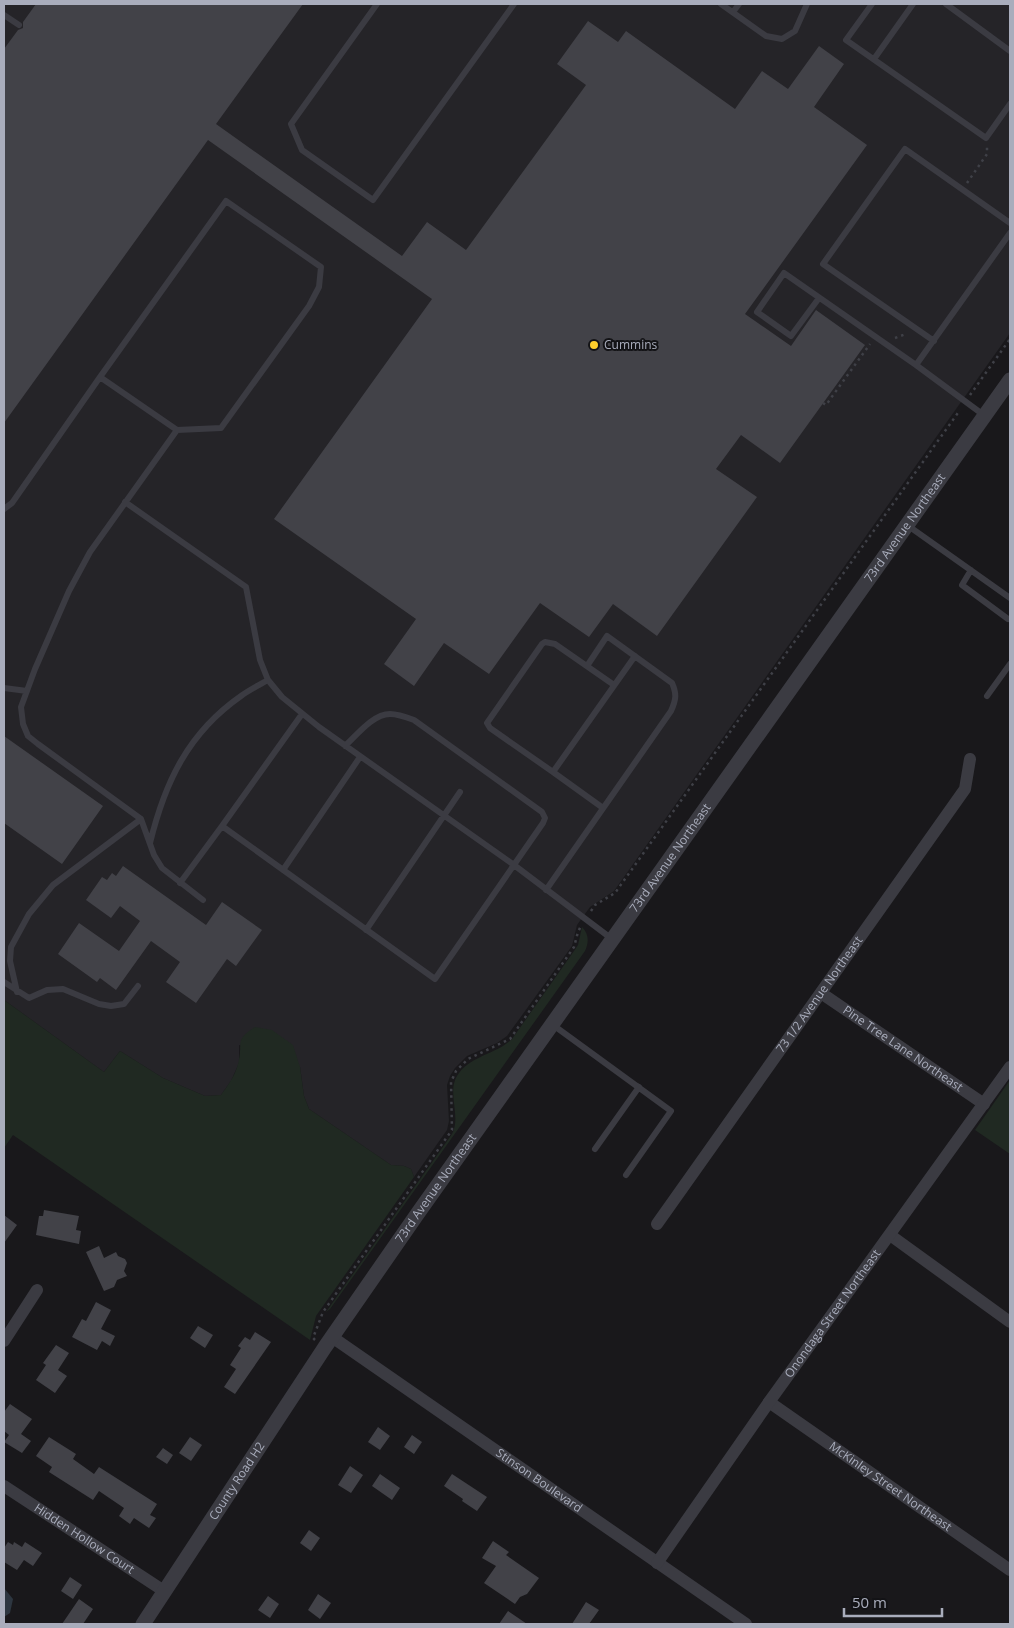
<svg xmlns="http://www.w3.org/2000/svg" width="1014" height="1628" font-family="'Open Sans',sans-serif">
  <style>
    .built { fill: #252428 }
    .green { fill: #202922 }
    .water { fill: #2d3640 }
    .building { fill: #424248 }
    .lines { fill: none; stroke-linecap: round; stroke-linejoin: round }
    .path { stroke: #3f4047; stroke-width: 2.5; stroke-dasharray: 2.5 4; stroke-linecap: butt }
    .service { stroke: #3b3b42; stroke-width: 6 }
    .minor { stroke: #3b3b42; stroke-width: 12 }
    .tertiary { stroke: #3b3b42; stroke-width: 15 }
    .poi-dot { fill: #ffcf2c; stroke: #131316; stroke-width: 2 }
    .labels { text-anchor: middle; stroke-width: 4; stroke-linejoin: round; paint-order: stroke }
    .poi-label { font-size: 12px; fill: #a9adbc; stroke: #131316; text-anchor: start }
    .street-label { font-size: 12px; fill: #a9adbc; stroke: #131316 }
  </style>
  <rect width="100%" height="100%" fill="#19181b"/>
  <path class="built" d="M4,4H1010V333L614,891L590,907L577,925L572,946L507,1036L497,1043L467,1056L455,1068L450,1076L447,1085L449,1121L447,1130L414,1177L411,1169L404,1166L391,1165L309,1109L304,1096L300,1067L239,1045V1063L231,1081L221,1095L205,1096L163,1078L120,1051L104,1072L4,1000Z"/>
  <path class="green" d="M582,927C589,934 589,942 585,951L330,1309L326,1312L452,1134C462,1115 445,1091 459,1073C473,1055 497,1054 512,1039L574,951L578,945Z
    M4,1000L104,1072L120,1051L163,1078L205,1096L221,1095C228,1085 235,1076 238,1064C244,1043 233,1041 255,1027L272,1030L293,1045L300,1067L304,1096L309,1109L391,1165L404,1166L411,1169L414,1177L316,1316L310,1340L13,1135L4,1148Z
    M1010,1080V1154L975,1130Z"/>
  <path class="water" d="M4,1588L13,1599L10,1613L4,1617Z"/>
  <path class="building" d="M36,4H303L216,124L402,256L427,222L466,250L586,85L557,64L588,21L618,42L626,31L735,109L762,71L788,89L819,46L844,64L814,107L867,145L745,314L791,346L816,310L865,345L780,463L741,435L716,469L757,497L657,636L613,604L589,637L540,603L489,674L444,643L414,686L384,664L416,619L274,519L432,299L208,140L4,423V49L18,30L23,28V22Z
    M4,736L103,806L62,864L4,823Z
    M123,866L206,925L222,902L262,930L236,966L227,959L196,1003L166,982L180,962L151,941L116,990L100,978L97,982L58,954L79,923L119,951L140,921L120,906L111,918L86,900L102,877L107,880L112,873L116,876Z
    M44,1210L79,1216L76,1230L81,1231L79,1244L36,1235L39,1216H43Z
    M4,1215L17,1225L4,1243Z
    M99,1246L104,1258L116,1252L118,1256L125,1259L127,1263L124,1271L127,1276L117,1280L114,1287L104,1291L86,1252Z
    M96,1302L111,1310L101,1329L115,1336L110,1346L102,1341L97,1350L72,1337L82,1319L86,1321Z
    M198,1326L213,1335L205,1348L190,1338Z
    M255,1332L271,1342L235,1394L224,1387L236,1369L230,1365L241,1348L238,1346L245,1337L250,1340Z
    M56,1345L69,1353L58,1370L67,1376L55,1393L36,1380L46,1365L43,1363Z
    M10,1404L32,1419L21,1434L31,1441L22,1453L4,1442L9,1435L4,1431V1412Z
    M378,1427L390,1436L380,1450L368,1442Z
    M412,1435L422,1442L414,1454L404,1447Z
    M49,1437L76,1454L73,1459L94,1474L99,1467L157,1504L150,1515L156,1518L149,1528L134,1518L130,1524L119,1516L124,1508L99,1491L93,1500L49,1472L52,1467L36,1456Z
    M190,1437L202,1445L191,1461L179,1453Z
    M163,1448L173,1455L167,1464L156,1457Z
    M350,1466L363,1475L351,1493L338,1485Z
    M380,1474L400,1488L392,1500L372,1486Z
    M452,1474L487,1497L477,1511L462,1501L463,1499L444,1486Z
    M309,1530L320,1538L311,1551L300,1543Z
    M493,1541L509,1552L506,1555L539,1578L527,1594L520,1597L515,1604L484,1583L496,1566L482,1558Z
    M8,1542L13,1545L14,1542L22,1547L25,1542L42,1553L33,1566L24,1560L17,1570L4,1562V1548Z
    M70,1577L82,1585L73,1599L61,1591Z
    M318,1594L331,1603L320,1619L308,1610Z
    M268,1596L279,1604L270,1618L258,1610Z
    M79,1599L93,1609L83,1624H62Z
    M586,1602L599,1610L589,1624H572Z
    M508,1611L527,1624H499Z"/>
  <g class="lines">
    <path class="path" d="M967,183L987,154V147
      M895,338L906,334
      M970,395L1010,339
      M823,403L826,405L870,344
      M591,911L595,905L615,893L960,410
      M315,1340L313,1338L323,1312L452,1130L451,1082L456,1071L468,1059L510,1039L574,947L578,932L581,926"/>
    <path class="service" d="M377,4L291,124L302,150L373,200L514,4
      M721,4L766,36L782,39L795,31L807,4
      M872,4L846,40L986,138L1010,104
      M946,4L1010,51
      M733,12L739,4
      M4,15L19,25
      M874,59L913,4
      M819,298L791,336L757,312L784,273L916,365L985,416
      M934,341L823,264L905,149L1010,223
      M916,365L1010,233
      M100,377L177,430
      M125,502L246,587L260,660L268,680L282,697L319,727L514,865L612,939
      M4,509L12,503L100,377L226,201L321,267L319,287L309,306L221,428L177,430L90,552L69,591L35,669L21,707L23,724L28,736L38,744L141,819L154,855L162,868L203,900
      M907,525L1010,598
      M971,570L962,585L1008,619
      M614,685L555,644L545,642L542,644L487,723L490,728L553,772L635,656
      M4,688L27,691
      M987,696L1010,664
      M553,772L603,808
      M222,826L302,714
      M150,843C165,782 188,733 241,696C249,690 259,685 268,680
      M283,870L360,757
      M180,883L222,826L435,979L543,823L545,818L542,812L414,720C406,717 398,714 390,714C373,714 357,735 345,746
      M546,890L671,711C676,700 677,694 672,683L607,636L587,666
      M366,930L460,792
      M4,982L29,998L47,990L63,989L99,1004L111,1006L124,1004L138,986
      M17,992L10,961L11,947L29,914L53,885L141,819
      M553,1025L671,1111L626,1175
      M595,1149L639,1087"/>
    <g class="minor">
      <path id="s1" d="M821,993L984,1104"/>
      <path id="s2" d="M657,1224L965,789L970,759"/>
      <path d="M890,1235L1010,1322"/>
      <path id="s3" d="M332,1337L746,1624"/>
      <path d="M4,1341L37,1290"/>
      <path id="s4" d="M769,1402L1010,1570"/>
      <path id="s5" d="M4,1486L164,1591"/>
      <path id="s6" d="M657,1563L769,1402L1010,1067"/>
    </g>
    <path class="tertiary" id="s7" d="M143,1624L325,1347L418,1213L1010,380"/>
  </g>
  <circle class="poi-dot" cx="594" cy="345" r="5"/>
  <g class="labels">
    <g class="poi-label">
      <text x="604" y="349">Cummins</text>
    </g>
    <g class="street-label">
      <text dy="4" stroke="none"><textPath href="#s7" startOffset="1335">73rd Avenue Northeast</textPath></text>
      <text dy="4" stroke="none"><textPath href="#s7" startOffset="930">73rd Avenue Northeast</textPath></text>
      <text dy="4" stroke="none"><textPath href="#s2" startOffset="281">73 1/2 Avenue Northeast</textPath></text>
      <text dy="4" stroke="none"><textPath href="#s1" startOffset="99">Pine Tree Lane Northeast</textPath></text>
      <text dy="4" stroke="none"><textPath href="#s7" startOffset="525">73rd Avenue Northeast</textPath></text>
      <text dy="4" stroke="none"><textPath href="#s6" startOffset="305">Onondaga Street Northeast</textPath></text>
      <text dy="4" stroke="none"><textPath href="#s7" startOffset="171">County Road H2</textPath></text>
      <text dy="4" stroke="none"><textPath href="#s3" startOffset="252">Stinson Boulevard</textPath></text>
      <text dy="4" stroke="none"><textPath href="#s4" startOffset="148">McKinley Street Northeast</textPath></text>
      <text dy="4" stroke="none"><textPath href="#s5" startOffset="96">Hidden Hollow Court</textPath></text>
    </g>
  </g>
  <rect width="1014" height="1628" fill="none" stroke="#a9adbc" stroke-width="10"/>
  <path d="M844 1608v8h98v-8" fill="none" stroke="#a9adbc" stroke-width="2.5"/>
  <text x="852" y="1608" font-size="15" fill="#a9adbc" stroke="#131316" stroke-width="4" paint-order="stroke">50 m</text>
</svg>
